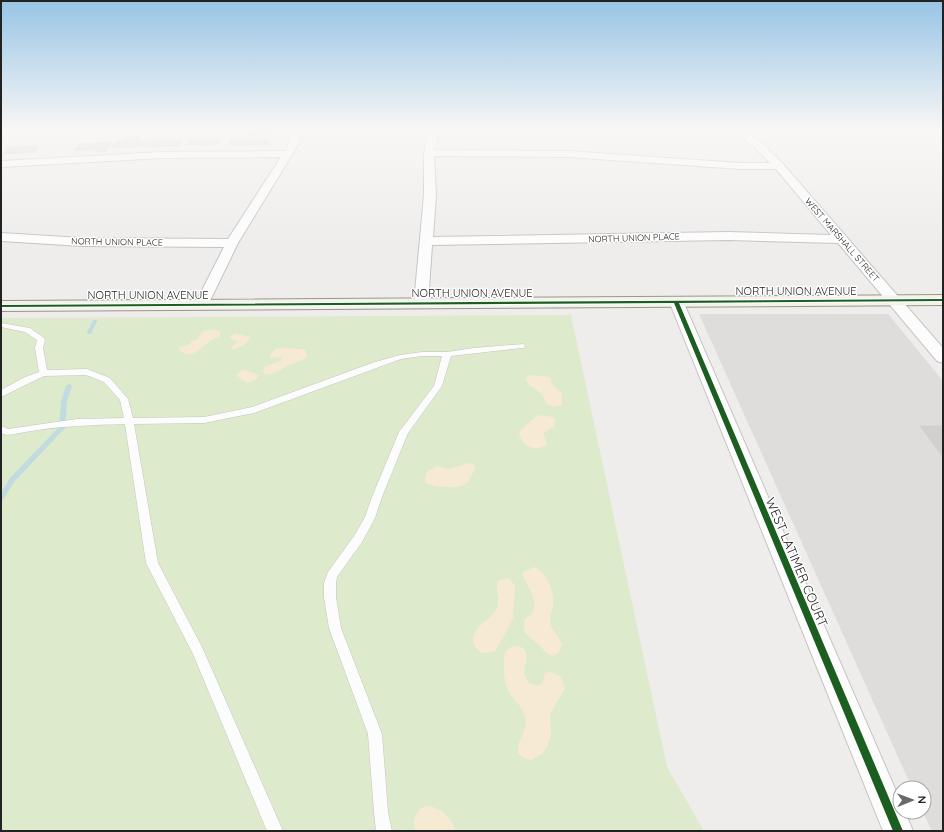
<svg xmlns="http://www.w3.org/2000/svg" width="944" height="832" font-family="Quicksand,sans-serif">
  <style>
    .residential { fill: #dfdddc }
    .grass { fill: #deeacc }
    .sand { fill: #f6ebd2 }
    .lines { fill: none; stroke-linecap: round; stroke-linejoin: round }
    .stream { fill: #c1dce0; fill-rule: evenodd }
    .building { fill: #d2d0ce; stroke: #d2cfcc }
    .lane-casing { stroke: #c5c4c3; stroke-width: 1 }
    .street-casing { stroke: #c5c4c3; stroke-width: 2 }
    .secondary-casing { stroke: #999883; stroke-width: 2 }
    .lane { fill: #fdfcfc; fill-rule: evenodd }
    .street { fill: #fdfcfc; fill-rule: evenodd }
    .secondary { fill: #f3f3ed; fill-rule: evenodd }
    .cycleway-casing { stroke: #fff; stroke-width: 2 }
    .cycleway { fill: #1b5e20; fill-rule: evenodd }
    .labels { text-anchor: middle; stroke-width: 3; stroke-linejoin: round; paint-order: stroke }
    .far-street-label { font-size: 9px; fill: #222; stroke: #fff }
    .street-label { font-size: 11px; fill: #222; stroke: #fff }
    .near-street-label { font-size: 13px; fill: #222; stroke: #fff }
  </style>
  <rect width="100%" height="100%" fill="#efedeb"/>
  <path class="residential" d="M699,314H888L943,381V831H932L923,812L924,788H912Z"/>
  <path class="grass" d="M571,315L667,767L704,831H1V318Z"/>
  <path class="sand" d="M209,330H215L220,332V336C215,339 210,340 206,344C195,351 196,357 181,352L178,348L190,344L192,341L198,339L202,332Z
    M235,334L251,337L244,345L234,350L231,348L237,342V340H233L229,337Z
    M281,348L301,349L306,351L307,356C301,362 295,362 287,366C279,370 274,376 264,374L263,370L265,367L282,360L281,357L270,358L271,353L276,349Z
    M242,370H245L259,375L255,380L247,383L236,375Z
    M529,375L550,377L553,386L562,393V405L554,407L547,404L541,393L529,385L525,379Z
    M538,415L553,417L555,421L554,427L543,433L547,444C536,453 523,447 519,434L522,429Z
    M469,463L473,464L475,468C475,472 473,472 471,476C469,479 469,482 465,484C457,489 433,488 425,482L427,471L437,466L448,469Z
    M534,567C546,570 555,593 553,604C553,610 549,616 550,623C552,631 560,637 562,645L558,653L553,656C545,654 544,649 538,644C529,635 520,635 525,619C545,608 528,588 522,574L525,571Z
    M508,578L515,585L513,618L496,650L492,652L481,653L474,645C470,627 488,623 496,610C502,599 493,591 499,580Z
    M519,646C537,654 515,669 529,683L538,686L542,684L545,673L551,672L560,676L565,688L550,714L551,735L547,747L542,754L531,760L524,758L518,754C516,742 526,733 526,721C525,708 515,702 509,692C503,682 503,663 505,652L511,647Z
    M425,806C439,805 451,818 456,831H415C412,820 415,812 425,806Z"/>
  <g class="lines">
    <path class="stream" d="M93,320H97V321L91,334H87V333Z
      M69,384L72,386L67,401L65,428L14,482L3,500H1V493L10,478L59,427L61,401L66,386Z"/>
  </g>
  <path class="building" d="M254,129H274L272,134L247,135L248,132H253Z
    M141,136L138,140H149L146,146L111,148L115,142L123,141L125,137Z
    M152,138H168L167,139H174L173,141L183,140L180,146L147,147Z
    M190,139H220L217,144L211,145H186Z
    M232,139H272L268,145H229Z
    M112,142L106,151L95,152L97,149L74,151L79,144Z
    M20,146H39L35,152L3,154L8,148Z
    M920,426H943V457Z"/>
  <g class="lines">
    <g class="lane-casing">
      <path id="lane" d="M1,323L30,328L44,338L45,340L43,348L47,370L87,369L110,378L128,399L133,418L204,417L252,407L372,363L400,355L422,352H447L474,348L524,344L525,346L524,348H521L451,356L442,386L408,433L382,497L375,518L362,542L337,577L336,583V597L341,628L382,734L388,812L392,831H376L374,812L368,734L329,628L324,597V583L328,572L354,536L365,517L372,497L399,432L434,386L442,356H422L401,359L254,413L204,423L134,424L158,563L202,647L283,831H267L193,654L146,563L125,424C91,425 59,426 25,432C17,433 9,437 1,433V426L8,429L77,419L124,418L120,400L104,382L86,375L44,376L1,397V390L25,377L39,372L35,348L37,340L25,332L1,327Z"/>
    </g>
    <g class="street-casing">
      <path id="street" d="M293,129H303L299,143L238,243L207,307L202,308L197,307L195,304L224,247L82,246L1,241V233L82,238L228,239L281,157L163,158L1,167V161L163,152L285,151L289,143Z
        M429,129H439L435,150L568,151L740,163H770L753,146L731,129H742L761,142L783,164L943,348V363L937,361L838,243L728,240L432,245L428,303L426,306L421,307L416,306L414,303L424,195V153ZM434,156L568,157L740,169H776L831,235L728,232L433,237L436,195Z
        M676,297L681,298L683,301L900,800V812H905L913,831H883L669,301L671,298Z"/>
    </g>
    <g class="secondary-casing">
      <path id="secondary" d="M943,295V305L1,311V301Z"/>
    </g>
    <use href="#lane" class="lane"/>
    <use href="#street" class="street"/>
    <use href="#secondary" class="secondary"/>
    <g class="cycleway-casing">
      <path id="cycleway" d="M943,299V301L679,303L903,831H893L674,303L1,307V305Z"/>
    </g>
    <use href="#cycleway" class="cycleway"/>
  </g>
  <linearGradient id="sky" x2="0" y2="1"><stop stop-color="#98c4e5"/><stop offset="0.53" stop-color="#f8f7f6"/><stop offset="1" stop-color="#f8f7f6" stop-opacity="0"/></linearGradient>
  <rect width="944" height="245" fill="url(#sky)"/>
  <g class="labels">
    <g class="far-street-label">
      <text transform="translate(634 238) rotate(-2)" y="3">NORTH UNION PLACE</text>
      <text transform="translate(842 240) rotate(49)" y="3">WEST MARSHALL STREET</text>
      <text transform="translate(117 242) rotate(1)" y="3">NORTH UNION PLACE</text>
    </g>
    <g class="street-label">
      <text x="796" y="295">NORTH UNION AVENUE</text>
      <text x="472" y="297">NORTH UNION AVENUE</text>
      <text x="148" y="299">NORTH UNION AVENUE</text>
    </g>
    <g class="near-street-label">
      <text transform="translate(797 562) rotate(67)" y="5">WEST LATIMER COURT</text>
    </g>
  </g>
  <rect width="944" height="832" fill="none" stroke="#222222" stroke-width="4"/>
  <g transform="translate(912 800) rotate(89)"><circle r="19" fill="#ffffff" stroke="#a7a7a7"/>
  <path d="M0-3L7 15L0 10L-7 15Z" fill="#6a6968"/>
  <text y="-6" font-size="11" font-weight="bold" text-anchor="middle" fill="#222222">N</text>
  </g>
</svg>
